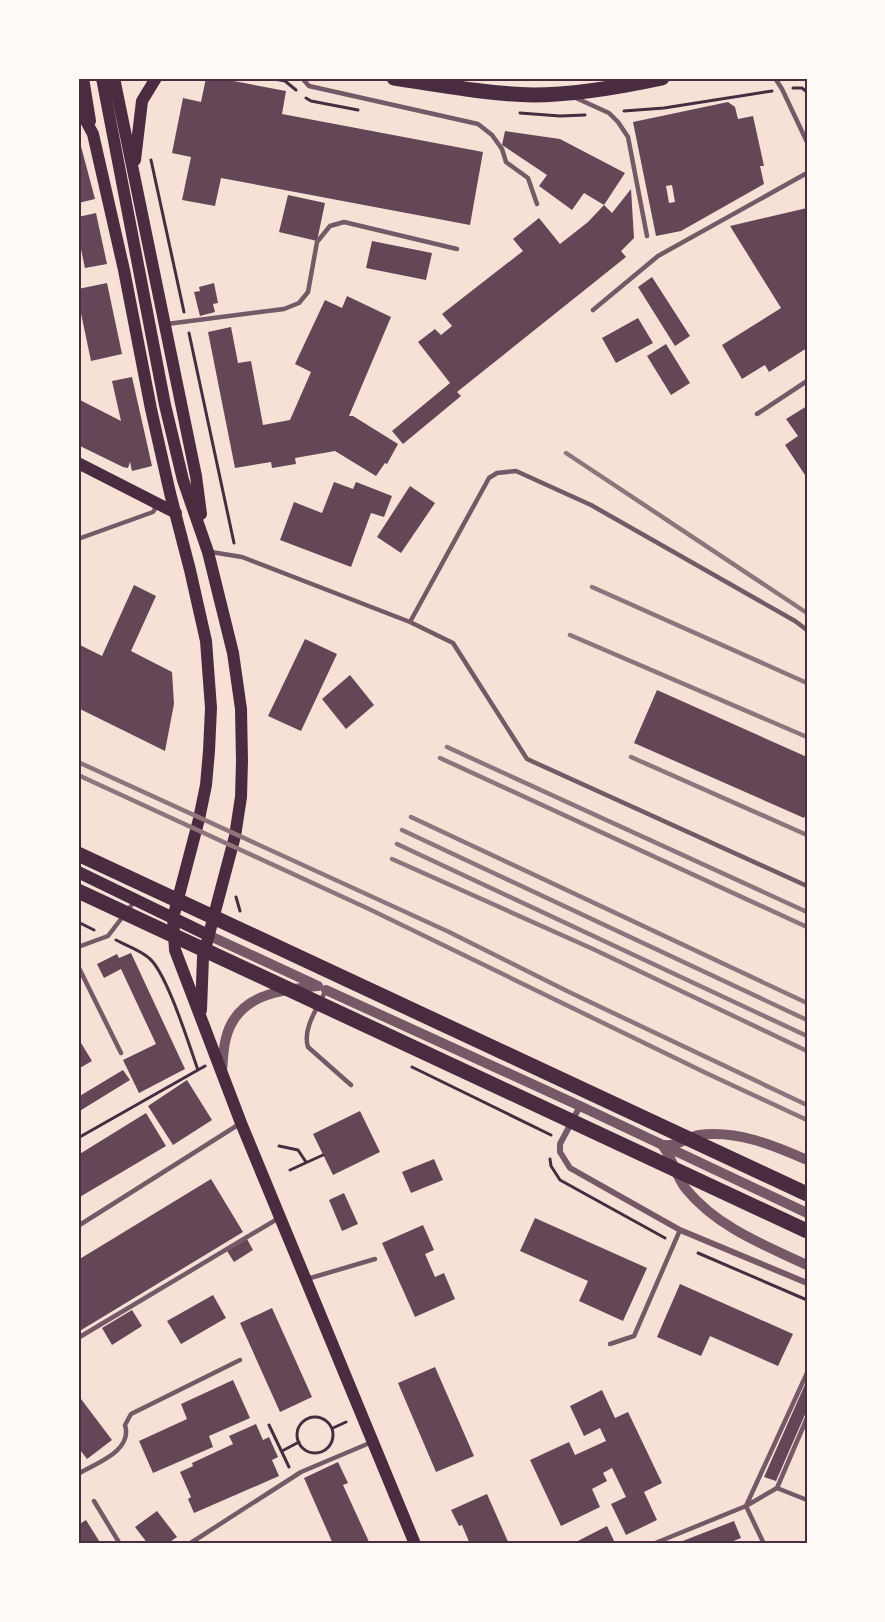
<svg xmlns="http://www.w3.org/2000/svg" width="885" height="1622" font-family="'Nunito Sans',sans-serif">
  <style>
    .building { fill: #644757; fill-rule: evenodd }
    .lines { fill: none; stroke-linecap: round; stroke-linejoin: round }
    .path { stroke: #4a2c40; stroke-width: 3 }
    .service { stroke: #755966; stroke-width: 4.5 }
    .minor { stroke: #755966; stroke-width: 6 }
    .tertiary { stroke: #755966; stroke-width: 10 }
    .secondary { stroke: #4a2c40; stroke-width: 12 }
    .primary { stroke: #4a2c40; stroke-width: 15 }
    .rail { stroke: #8f747c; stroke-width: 4.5 }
    .neatline { fill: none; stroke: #4a2c40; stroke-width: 2 }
  </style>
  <rect width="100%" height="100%" fill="#f7e1d7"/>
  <path class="building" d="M206,78H218L286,91L282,114L483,152L470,225L221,178L215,206L182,200L191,157L172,153L183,98L201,102Z
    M728,102L735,107L738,119L753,116L764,166H760L764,184L681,231L656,236L633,122ZM672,185L675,202L669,203L666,186Z
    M505,131L560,139L625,173L604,205L584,193L572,210L539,186L547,175L502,145Z
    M78,135L95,199L78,203Z
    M631,189L634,238L621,251L626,257L457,392L461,396L403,444L392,431L450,383L418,342L435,329L441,335L452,326L442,314L523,251L513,239L539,218L560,244L588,222L604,205L612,213Z
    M288,195L325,203L317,241L279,232Z
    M807,208V348L769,372L765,365L742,379L722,345L781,308L730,226Z
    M96,213L107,264L85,268L78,235V217Z
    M372,241L432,253L426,280L366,268Z
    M652,277L690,336L675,346L638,287Z
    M107,283L122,354L91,361L78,299V289Z
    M214,283L218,303L213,304L215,312L200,316L194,292L200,291L199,287Z
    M347,296L391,317L349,416H353L398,444L387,464L385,463L376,476L335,451L295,458L296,464L272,468L271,462L235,468L208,332L231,327L238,363L251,361L263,425L290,420L311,372L295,364L325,300L342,308Z
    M638,318L653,343L616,363L602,338Z
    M666,344L690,383L671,395L647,356Z
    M132,377L152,466L132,471L130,462L128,468L123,467L78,445V399L121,421L112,381Z
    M807,406V478L785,445L798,436L786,419Z
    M334,482L353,489L356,482L392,496L384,517L371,513L351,567L280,540L294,502L322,513Z
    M410,486L435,503L401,553L377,537Z
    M134,585L156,596L131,651L172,672L174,704L165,751L78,708V644L102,656Z
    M305,639L337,654L301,731L268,716Z
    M350,675L374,705L346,729L322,699Z
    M657,690L807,757V812L804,818L634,743Z
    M131,953L185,1069L139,1093L123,1060L156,1044L121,969L104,978L97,964L117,954L119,958Z
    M78,1038L92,1061L78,1069Z
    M123,1070L130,1080L78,1112V1097Z
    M187,1080L212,1120L173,1145L148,1106Z
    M360,1111L380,1152L333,1175L313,1134Z
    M146,1113L166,1146L78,1198V1155Z
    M434,1159L443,1180L411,1193L402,1172Z
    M211,1179L243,1232L78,1332V1260Z
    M344,1193L358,1224L342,1231L329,1200Z
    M535,1218L647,1268L623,1321L579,1301L588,1281L520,1251Z
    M423,1225L434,1250L425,1254L435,1277L444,1273L455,1299L415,1317L382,1243Z
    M247,1239L253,1250L234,1262L227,1251Z
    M680,1284L793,1334L778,1366L710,1336L701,1356L657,1337Z
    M213,1295L226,1318L181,1344L167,1321Z
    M272,1308L312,1397L280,1412L240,1323Z
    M132,1310L142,1326L112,1345L102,1328Z
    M435,1367L474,1456L436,1472L398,1383Z
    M233,1380L250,1418L209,1436L213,1447L153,1473L139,1441L187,1419L181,1404Z
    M807,1380V1410L776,1481L764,1477Z
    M602,1390L615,1418L628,1412L662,1483L644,1492L657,1520L626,1535L611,1504L626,1497L612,1468L603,1473L607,1481L592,1489L600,1507L561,1526L530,1460L569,1442L575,1455L606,1441L600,1428L584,1436L570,1406Z
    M78,1395L112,1440L87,1459L78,1447Z
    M256,1424L263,1440L269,1437L278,1457L272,1460L279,1476L194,1513L188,1499L191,1497L180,1472L193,1466L192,1463L233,1444L229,1436Z
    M338,1462L348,1483L343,1485L370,1544H333L304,1478Z
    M487,1494L509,1544H470L462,1525L459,1526L451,1510Z
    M157,1511L177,1537L167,1544H148L135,1527Z
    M86,1520L101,1544H78V1525Z
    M734,1521L741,1538L726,1544H675Z
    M607,1526L615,1543L572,1544Z"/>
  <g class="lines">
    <path class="path" d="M269,78L285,81L296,90
      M793,88H802L807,92
      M306,98L311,101L358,110
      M624,111L664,108L772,91
      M520,113L560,116L585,115
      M151,160L184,312
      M189,333L234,543
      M236,897L240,911
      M78,922L94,930
      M116,940C127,946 140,950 149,958C167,973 189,1045 198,1070
      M412,1067L551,1135
      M78,1138L205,1066
      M279,1146L298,1150L306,1162
      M550,1159L551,1166L560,1180L665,1238
      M290,1170L323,1155
      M698,1253L807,1300
      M297 1435a18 18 0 1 1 36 0a18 18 0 1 1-36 0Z
      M269,1425L289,1467
      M333,1428L346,1422
      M282,1451L299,1442"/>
    <path class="service" d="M302,78L309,86L478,124L492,135L502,149L506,162L528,178L537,204
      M775,78L782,89L807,142
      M576,98L609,113L618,122L628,137L647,236
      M593,310L658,256L807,173
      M167,324L284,309L299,303L308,292L317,242L330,226L344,222L457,249
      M757,414L807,381
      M78,539L153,512L157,506
      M211,552L242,557L410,622L453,643L527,759L807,886
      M410,622L489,478L497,473L516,471L591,505L795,621L807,630
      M78,947L108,936L134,902
      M78,966L121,1053
      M326,990C318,1007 302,1029 308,1047L351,1085
      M78,1226L241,1123
      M307,1279L375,1259
      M78,1338L279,1218
      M610,1344L634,1336L680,1230
      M807,1418L777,1488L807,1500
      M78,1474C96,1463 133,1451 125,1425L131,1414L240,1360
      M94,1501L120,1544
      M189,1544L301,1472L372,1442
      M653,1544L746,1506L777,1488
      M764,1544L746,1506L807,1373"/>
    <path class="minor" d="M580,1106L560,1144V1152L570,1168L680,1230L807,1283"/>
    <path class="tertiary" d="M208,935L318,986
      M326,990L580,1106L807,1213
      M222,1071C223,1061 223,1049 226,1038C237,994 280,990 318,986
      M662,1145C672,1156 675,1175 686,1189C717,1227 764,1245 807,1265
      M664,1145C677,1147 686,1137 699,1135C737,1130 773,1145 807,1160"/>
    <path class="secondary" d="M83,78L90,121
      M102,78L165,405L183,480L208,552L233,653L241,709L242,761L241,797L235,836L203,957L201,1010
      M114,78L196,476L201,514
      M78,106L93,134L124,270L151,409L170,493L190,570L206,641L211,708L209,751L206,785L199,819L173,918L175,950L241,1123L415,1544
      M135,160L142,101L156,78
      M78,463L176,513
      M78,872L208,935"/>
    <path class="primary" d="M394,78C440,85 487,94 533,95C576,95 620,87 662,78
      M78,854L807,1194
      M78,891L807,1231"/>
    <path class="rail" d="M566,453L807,613
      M592,587L807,683
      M570,635L807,737
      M447,747L807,912
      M631,757L807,835
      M440,758L807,927
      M78,762L447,931L569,992L807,1105
      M78,775L369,909L706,1073L807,1120
      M411,817L807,1003
      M402,830L807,1020
      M397,844L807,1036
      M392,859L593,949L807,1051"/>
  </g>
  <rect width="885" height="1622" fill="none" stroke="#fffaf5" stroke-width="159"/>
  <rect x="80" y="80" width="726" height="1462" class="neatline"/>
</svg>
